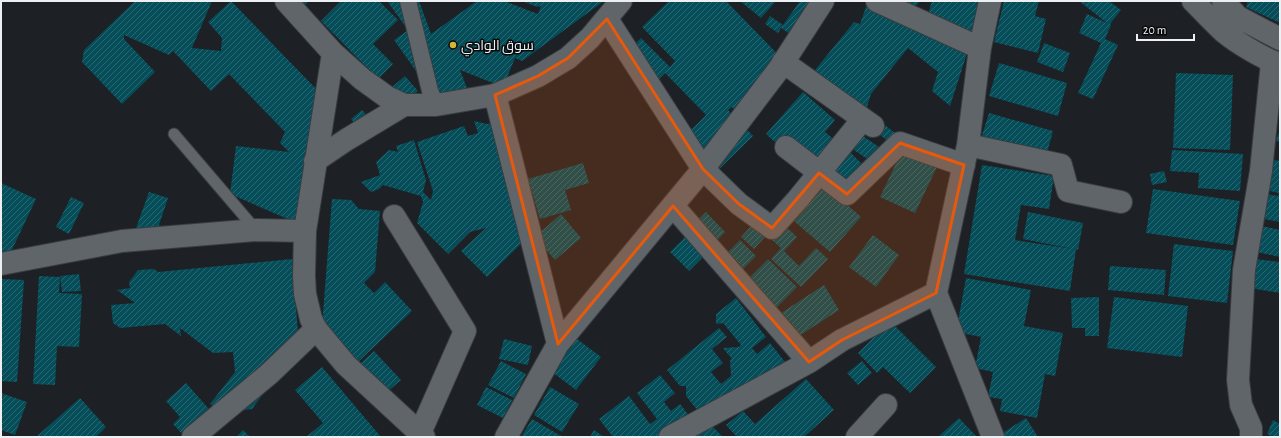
<svg xmlns="http://www.w3.org/2000/svg" width="1281" height="438" font-family="'Alegreya Sans',Cairo,sans-serif">
  <style>
    .building { fill: url(#building-hatch) }
    .lines { fill: none; stroke-linecap: round; stroke-linejoin: round }
    .service-casing { stroke: #3a3d40; stroke-width: 13 }
    .pedestrian-casing { stroke: #3a3d40; stroke-width: 18 }
    .minor-casing { stroke: #3a3d40; stroke-width: 24 }
    .tertiary-casing { stroke: #3a3d40; stroke-width: 24 }
    .service { stroke: #606569; stroke-width: 11 }
    .pedestrian { stroke: #606569; stroke-width: 16 }
    .minor { stroke: #606569; stroke-width: 22 }
    .tertiary { stroke: #606569; stroke-width: 22 }
    .marked { fill: #e8590c; fill-opacity: 0.2; stroke: #e8590c; stroke-width: 3; stroke-linejoin: round }
    .poi-dot { fill: #d3b635; stroke: #090a0c; stroke-width: 1.5 }
    .labels { text-anchor: middle; stroke-width: 3; stroke-linejoin: round; paint-order: stroke }
    .poi-label { font-size: 14px; fill: #edf0f2; stroke: #090a0c; text-anchor: start }
  </style>
  <defs>
    <pattern id="building-hatch" width="6" height="6" patternUnits="userSpaceOnUse"><rect width="6" height="6" fill="#044d59"/><path d="M-1 1l2-2M0 6l6-6M5 7l2-2" fill="none" stroke="#296771"/></pattern>
  </defs>
  <rect width="100%" height="100%" fill="#1d2125"/>
  <path class="building" d="M135,1H212L192,48L221,51L222,38L208,22L231,1L320,93L304,226L230,194L236,146L289,152L280,143L285,132L229,74L211,91L173,51L169,55L124,35V39L155,72L122,104L82,62L84,50Z
    M295,1H309L302,8Z
    M341,1H379L398,20L373,44L393,64L378,79L321,21Z
    M387,1H419L431,34L477,1H504L538,14L541,6L537,7L522,1H604L522,61L515,58L503,87L460,70L470,96L446,113L394,40L408,30Z
    M669,1H726L794,71L744,120L732,107L728,110L753,136L713,175L680,141L706,115L665,73L659,79L630,49L641,38L670,67L675,61L642,27Z
    M740,1H776L761,18Z
    M800,1H832L802,42L781,28L778,33L765,24L770,16L783,25Z
    M868,1H918L919,2L909,15L928,14L932,1H984L950,106L932,91L938,72L908,48L871,94L866,110L900,137L893,145L840,104L802,86L854,22L860,24Z
    M1004,1H1039L1035,16L1046,19L1038,53L994,42Z
    M1079,1H1109L1121,10L1110,24L1111,25L1105,39L1118,45L1093,99L1078,93L1101,43L1079,33L1087,14L1107,23Z
    M1248,1H1280V23L1246,7Z
    M1044,43L1070,53L1063,72L1037,62Z
    M999,63L1067,83L1058,116L989,96Z
    M1176,73L1233,75L1230,150L1173,148Z
    M405,76L418,91L405,103L391,88Z
    M803,92L835,120L825,132L836,141L812,169L796,161L766,134Z
    M362,110L372,121L361,131L351,119Z
    M989,113L1053,131L1044,164L979,145Z
    M474,121L487,124L493,123L529,236L487,277L461,251L486,228L470,232L448,254L417,223L423,202L421,196L383,185L379,189L371,192L361,182L380,175L376,162L389,150L398,152L396,146L414,140L426,180L423,192L431,200L433,191L417,142L464,126L468,136L478,133Z
    M1280,129V142L1276,141Z
    M857,132L885,151L876,165L848,146Z
    M848,150L865,167L858,187L821,176Z
    M1172,150L1243,154L1240,191L1198,188L1199,173L1170,171Z
    M902,151L937,167L915,213L880,197Z
    M1269,159L1280,161V222L1259,218L1265,194L1278,196L1279,193L1262,189Z
    M583,163L589,183L565,190L571,210L540,219L528,179Z
    M982,165L1054,176L1049,209L1021,205L1015,240L1073,249L1023,239L1028,212L1083,223L1078,250L1076,249L1070,291L964,274Z
    M1164,171L1167,182L1152,185L1150,174Z
    M819,180L861,217L830,252L788,216Z
    M1,183L36,199L9,256L1,252Z
    M1153,189L1240,201L1233,245L1146,233Z
    M149,192L168,198L156,234L136,228Z
    M71,197L84,203L69,234L56,227Z
    M332,199L351,200L359,209L380,211L375,272L364,283L374,293L385,282L412,311L357,363L322,326Z
    M706,212L725,232L711,247L691,227Z
    M561,214L581,238L555,260L535,237Z
    M753,224L765,237L754,249L741,237Z
    M784,225L797,237L784,251L799,266L816,248L828,259L801,287L771,259L781,248L771,239Z
    M1257,225L1280,230V257L1252,251Z
    M873,235L899,255L876,287L849,267Z
    M686,236L706,254L689,271L670,252Z
    M740,240L756,256L738,274L722,258Z
    M1174,244L1233,251L1227,303L1168,296Z
    M292,259L299,345L252,409L238,411L231,420L210,404L235,372L233,352L213,353L180,328L181,336L165,324L120,328L113,323L111,305L135,303L117,290L130,288L129,282L138,270L154,269L158,272Z
    M768,259L797,287L775,309L747,280Z
    M1254,259L1280,262V293L1250,288Z
    M1110,266L1166,270L1164,295L1108,290Z
    M79,274L81,291L62,292L60,276Z
    M39,276L60,277L59,293L82,294L79,347L57,346L55,385L33,384Z
    M966,278L1031,290L1024,326L1063,333L1055,376L1045,374L1037,418L1000,411L1002,399L988,397L993,372L975,368L981,337L956,332Z
    M1,279L24,280L17,382L1,381Z
    M824,285L839,310L796,338L781,313Z
    M1099,297V336H1085V328H1072L1071,298Z
    M1114,297L1188,306L1182,357L1107,348Z
    M736,298L766,337L752,348L757,354L770,343L794,373L709,423L723,437H690L706,421L686,396V386H680L667,370L719,328L727,337L712,349L723,363L711,372L721,384L731,376L730,360L732,359L723,348L739,347L741,345L723,323L716,324V314Z
    M890,321L936,367L910,393L883,367L877,373L858,353Z
    M504,339L532,346L528,365L499,359Z
    M577,339L601,357L576,390L552,372Z
    M374,351L401,380L386,393L360,364Z
    M501,361L526,374L514,398L488,385Z
    M862,361L872,373L858,385L847,373Z
    M322,367L381,437H306L323,423L295,390Z
    M660,375L675,393L664,402L671,411L680,404L696,424L679,437H613L599,419L629,396L650,424L657,419L637,393Z
    M806,379L834,410L804,437H737L726,425L743,411L755,424Z
    M186,383L224,426L212,437H185L173,424L180,417L166,401Z
    M486,387L512,400L503,418L477,405Z
    M550,387L579,404L562,432L534,415Z
    M1,393L27,402L15,435L1,430Z
    M80,398L106,427L96,437H36Z
    M959,418L977,437H938Z
    M1026,418L1038,437H1003L1001,434Z
    M532,419L563,437H521Z
    M1273,420L1280,424V437H1273L1267,434Z
    M243,430L250,437H236Z
    M594,430L604,437H590Z"/>
  <g class="lines">
    <g class="service-casing">
      <path id="service" d="M174,134L256,230"/>
    </g>
    <g class="pedestrian-casing">
      <path id="pedestrian" d="M408,1L430,91L436,105"/>
    </g>
    <g class="minor-casing">
      <path id="minor" d="M877,1L980,48
        M990,1L980,48L968,145L936,293L993,437
        M607,19L703,169L739,204L772,228L798,199L863,119
        M783,62L873,126
        M495,95L558,344
        M968,145L1061,165L1068,191L1121,202
        M786,147L847,194L900,143L964,165
        M673,206L809,362
        M394,216L465,331L420,433
        M1,264L122,241L257,230L305,231
        M193,437L269,374L316,329
        M506,437L558,344L703,169L779,69L823,1
        M670,437L809,362L842,340L936,293
        M857,437L886,405
        M1251,437V428L1241,405L1238,380L1244,270L1261,171L1272,62"/>
    </g>
    <g class="tertiary-casing">
      <path id="tertiary" d="M286,1L333,53L362,79L387,97L404,105H436L495,95L538,76L568,58L590,38L621,1
        M1193,1C1203,11 1213,22 1224,32C1236,42 1265,60 1280,64
        M1223,1L1238,17L1280,39
        M333,53L305,231L304,276L305,294L311,319L316,329L346,365L424,437
        M315,161L346,140L404,105"/>
    </g>
    <use href="#service" class="service"/>
    <use href="#pedestrian" class="pedestrian"/>
    <use href="#minor" class="minor"/>
    <use href="#tertiary" class="tertiary"/>
  </g>
  <path class="marked" d="M607,19L703,169L739,204L772,228L819,173L847,194L900,143L964,165L936,293L842,340L809,362L673,206L558,344L495,95L538,76L568,58Z"/>
  <circle class="poi-dot" cx="453" cy="45" r="4"/>
  <g class="labels">
    <g class="poi-label">
      <text x="461" y="50">سوق الوادي</text>
    </g>
  </g>
  <rect width="1281" height="438" fill="none" stroke="#edf0f2" stroke-width="4"/>
  <path d="M1137 34v6h57v-6" fill="none" stroke="#edf0f2" stroke-width="2"/>
  <text x="1143" y="34" font-size="12" fill="#edf0f2" stroke="#090a0c" stroke-width="3" paint-order="stroke">20 m</text>
</svg>
